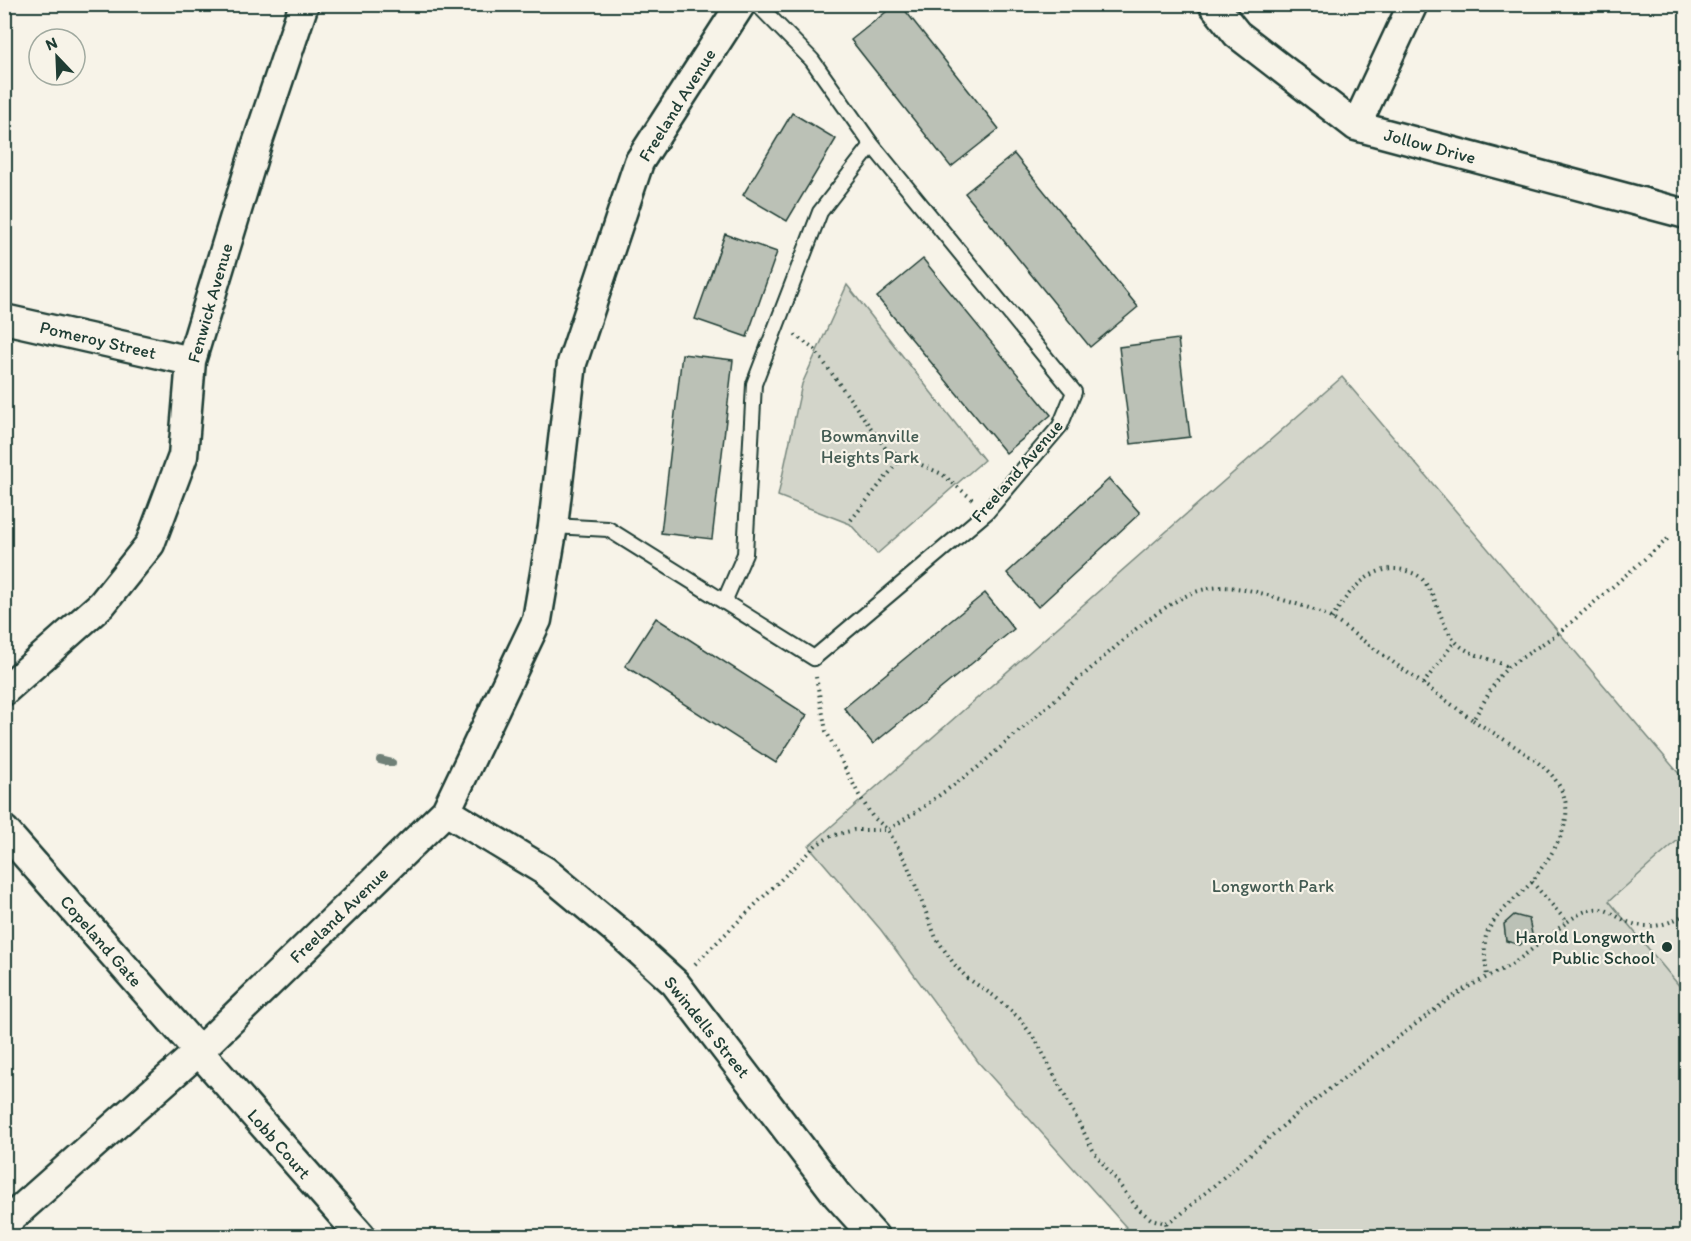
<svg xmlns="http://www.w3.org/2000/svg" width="1691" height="1241" font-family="Itim,sans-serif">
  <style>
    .built { fill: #e5e4d9 }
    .green { fill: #d3d5ca; stroke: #79897f; stroke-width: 1.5 }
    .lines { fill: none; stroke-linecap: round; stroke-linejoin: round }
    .stream { stroke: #6f8077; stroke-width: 8 }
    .building { fill: #bbc1b6; stroke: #1f3d34; stroke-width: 1.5 }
    .lane-casing { stroke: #1f3d34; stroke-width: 18 }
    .street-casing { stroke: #1f3d34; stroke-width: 33 }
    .path { stroke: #1f3d34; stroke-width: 4; stroke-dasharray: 1.5 4.5; stroke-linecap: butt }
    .lane { stroke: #f7f3e8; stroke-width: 14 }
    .street { stroke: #f7f3e8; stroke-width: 28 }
    .poi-dot { fill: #1f3d34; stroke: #f7f3e8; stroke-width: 2 }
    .labels { text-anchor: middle; stroke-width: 4.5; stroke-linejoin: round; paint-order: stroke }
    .street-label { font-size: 18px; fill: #1f3d34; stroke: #f7f3e8 }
    .park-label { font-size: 18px; fill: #435b52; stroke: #f7f3e8 }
    .poi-label { font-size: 18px; fill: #1f3d34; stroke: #f7f3e8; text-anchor: end }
  </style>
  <rect width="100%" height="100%" fill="#f7f3e8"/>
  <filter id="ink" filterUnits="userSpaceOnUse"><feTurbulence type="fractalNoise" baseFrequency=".0167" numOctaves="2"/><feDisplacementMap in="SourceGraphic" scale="12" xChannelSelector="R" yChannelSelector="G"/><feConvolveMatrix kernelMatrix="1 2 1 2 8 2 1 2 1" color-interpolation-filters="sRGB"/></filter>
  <g filter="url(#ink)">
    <path class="built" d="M1686,833V994L1608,901Z"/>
    <path class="green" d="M847,285L984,460L877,554L850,524L778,496L802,384Z
      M1342,377L1686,782V833L1609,901L1686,994V1236H1134L979,1063L881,930L809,846Z"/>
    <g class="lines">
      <path class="stream" d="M380,760L392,763"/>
    </g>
    <path class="building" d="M896,4H900L999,129L951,167L851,40Z
      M792,113L836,139L787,221L743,195Z
      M1014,154L1138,307L1090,347L965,193Z
      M725,234L777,252L747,337L695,319Z
      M923,259L1051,415L1006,453L877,297Z
      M1178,339L1190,437L1131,444L1119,347Z
      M682,354L733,360L712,539L661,533Z
      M1109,479L1140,513L1038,607L1007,573Z
      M985,593L1014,629L873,744L844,708Z
      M656,618L807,715L776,763L625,666Z
      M1514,915L1529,919L1532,934L1520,945L1506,941L1504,924Z"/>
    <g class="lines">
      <g class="lane-casing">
        <path id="lane" d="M553,526L608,529L814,658L987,512L1060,426L1074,392L872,145L812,60L757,4
          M724,602L745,554L754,384L820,212L872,145"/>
      </g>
      <g class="street-casing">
        <path id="street" d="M1213,4L1237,34L1356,126L1686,214
          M1356,126L1413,4
          M4,319L191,361
          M4,691L102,604L150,544L183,456L191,361L257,144L304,4
          M446,811L545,871L621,934L675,983L837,1195L874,1236
          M4,830L361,1236
          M4,1224L198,1052L446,811L537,620L553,526L572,363L639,162L741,4"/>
      </g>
      <path class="path" d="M795,335L815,350L886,449L942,474L972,499
        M851,520L903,456
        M1332,619C1346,594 1370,563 1403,570C1410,572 1418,574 1423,580C1438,598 1440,624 1455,641C1468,656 1492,658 1508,667
        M816,677L826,731L859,795L872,816L888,830L907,864L936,938L954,964L967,978L994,996L1020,1019L1038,1044L1094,1152L1138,1209L1151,1219L1166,1223L1181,1214L1299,1112L1445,1002L1466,988L1513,964L1567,922
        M1423,684L1455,641
        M1473,720C1494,734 1541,760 1554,778C1577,808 1564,835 1546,862C1540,869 1536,878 1530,884C1515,900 1493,915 1486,936C1483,949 1486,965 1487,977
        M1532,882L1567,922C1610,891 1609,924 1646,926C1661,927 1673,921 1686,914
        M695,964L816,845L831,836L854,830H888L919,810L977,768L1136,629C1191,587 1212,576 1280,599C1300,605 1319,610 1336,621L1473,720L1498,678L1508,667L1560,632L1670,537
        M1166,1223L1170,1236"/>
      <use href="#lane" class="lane"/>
      <use href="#street" class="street"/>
    </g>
  </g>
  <circle class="poi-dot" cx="1667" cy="947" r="6"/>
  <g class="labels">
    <g class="street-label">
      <text transform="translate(677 105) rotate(-58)" y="6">Freeland Avenue</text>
      <text transform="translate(1430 146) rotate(15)" y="6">Jollow Drive</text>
      <text transform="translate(210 303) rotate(-74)" y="6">Fenwick Avenue</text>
      <text transform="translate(98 340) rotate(13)" y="6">Pomeroy Street</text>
      <text transform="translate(1017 471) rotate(-49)" y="6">Freeland Avenue</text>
      <text transform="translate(339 915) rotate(-44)" y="6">Freeland Avenue</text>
      <text transform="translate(101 941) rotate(49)" y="6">Copeland Gate</text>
      <text transform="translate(707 1027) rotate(51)" y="6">Swindells Street</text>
      <text transform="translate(279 1144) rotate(49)" y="6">Lobb Court</text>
    </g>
    <g class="park-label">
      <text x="870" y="442">Bowmanville<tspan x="870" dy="21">Heights Park</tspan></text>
      <text x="1273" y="892">Longworth Park</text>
    </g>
    <g class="poi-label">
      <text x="1655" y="943">Harold Longworth<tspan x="1655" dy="21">Public School</tspan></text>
    </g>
  </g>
  <rect width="1691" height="1241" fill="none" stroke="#f7f3e8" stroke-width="24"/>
  <rect x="12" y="12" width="1667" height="1217" fill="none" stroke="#1f3d34" stroke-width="2" filter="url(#ink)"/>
  <g transform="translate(57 57) rotate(337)"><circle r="28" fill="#f7f3e8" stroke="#a1aaa0" stroke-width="1.5"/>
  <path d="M0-4.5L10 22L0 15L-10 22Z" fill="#1f3d34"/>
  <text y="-9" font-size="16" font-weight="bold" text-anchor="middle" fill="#1f3d34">N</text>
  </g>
</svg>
